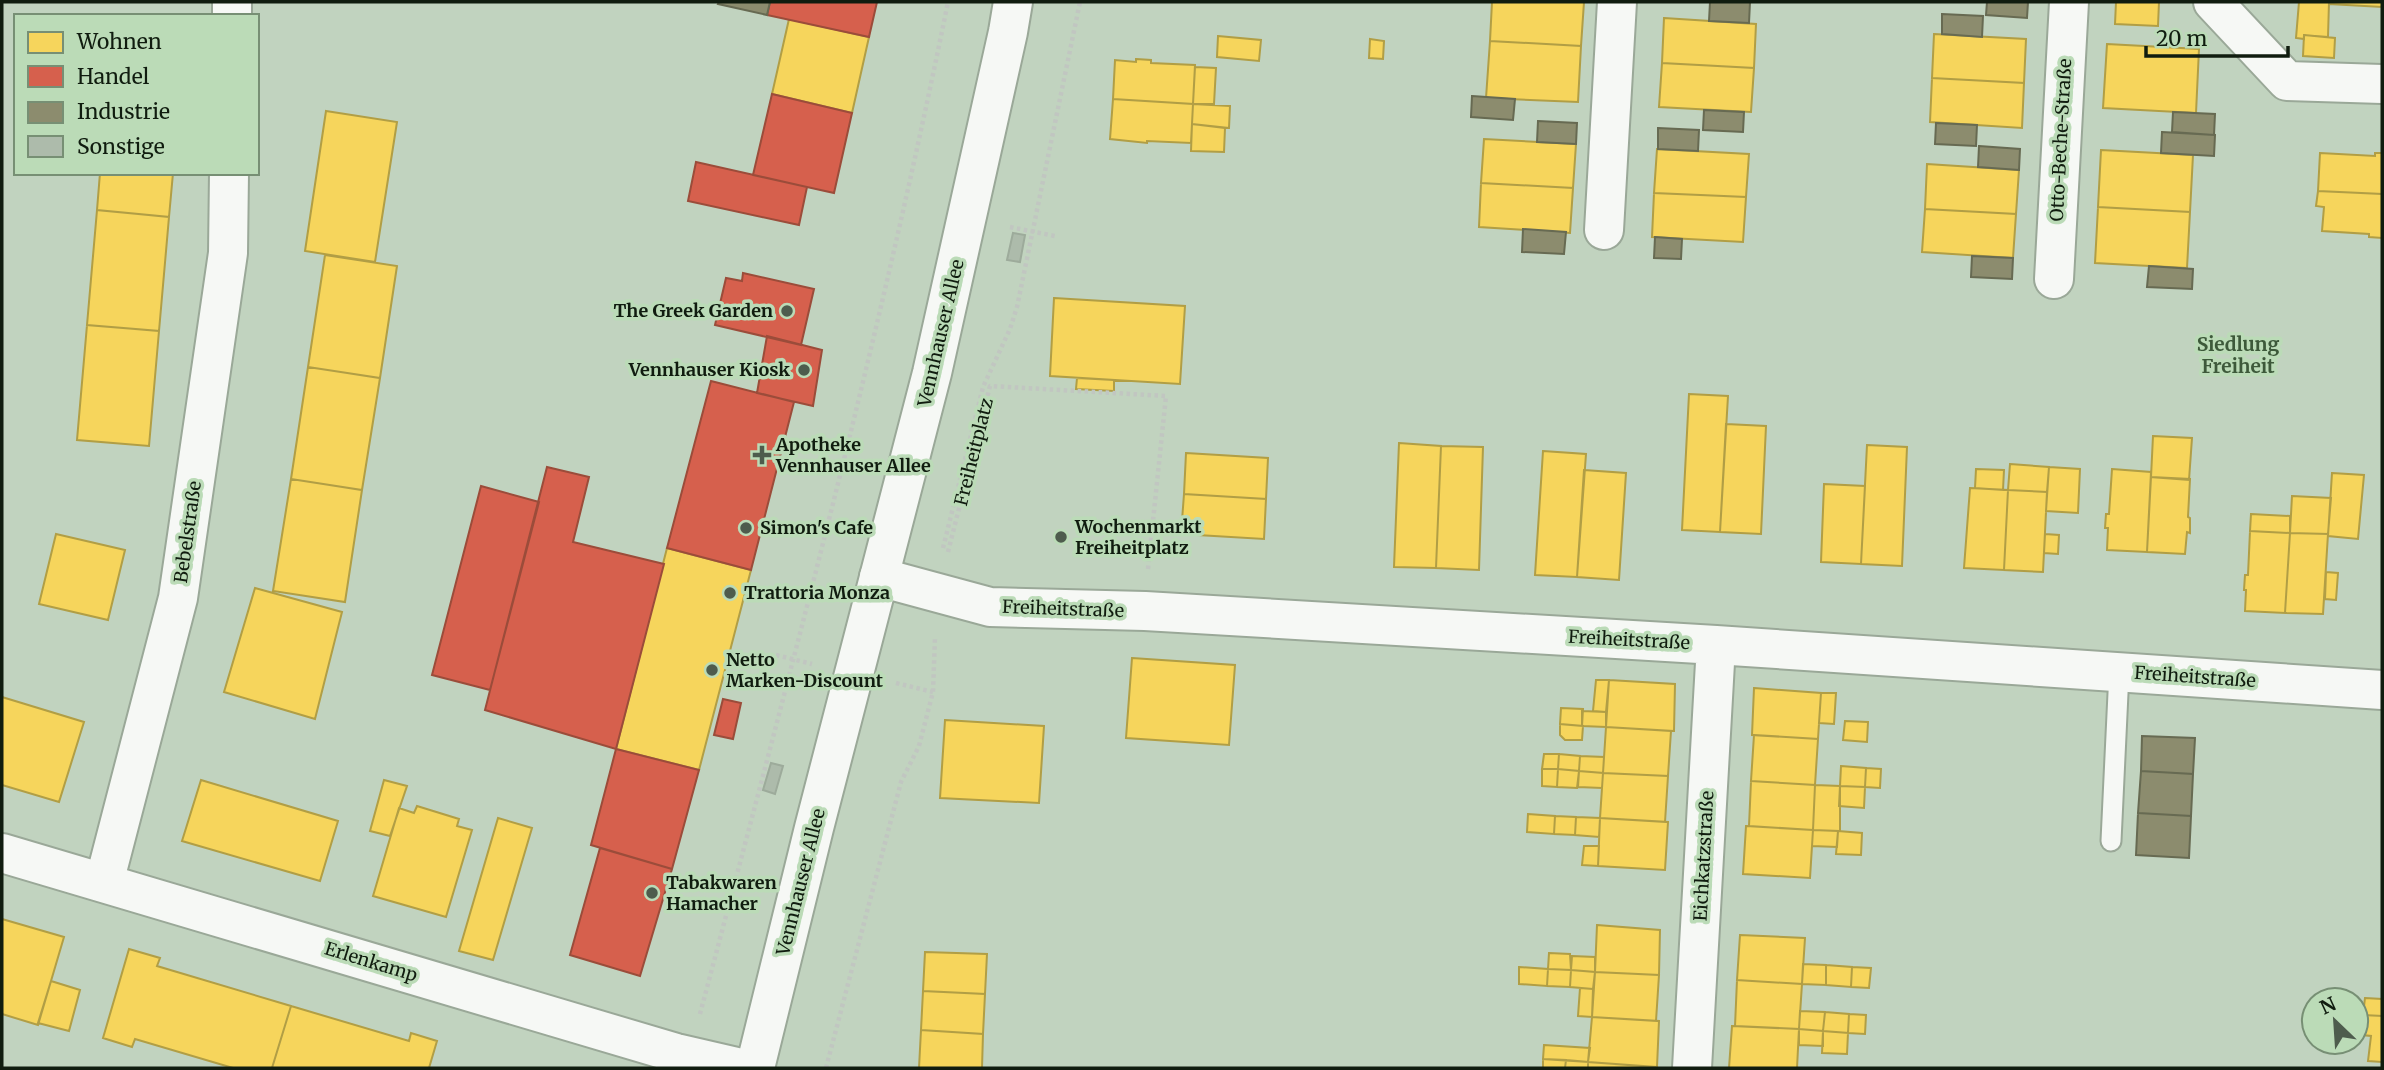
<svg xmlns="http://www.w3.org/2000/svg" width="2384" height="1070" font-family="Merriweather,serif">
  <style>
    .homes { fill: #f6d55c; stroke: #b19e45; stroke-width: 2 }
    .shops { fill: #d6604d; stroke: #9b4c3a; stroke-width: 2 }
    .industry { fill: #8c8c6e; stroke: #676a52; stroke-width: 2 }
    .building { fill: #adbbab; stroke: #9dab9b; stroke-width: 2 }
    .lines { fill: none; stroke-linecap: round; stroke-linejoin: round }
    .service-casing { stroke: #9aa898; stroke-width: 23 }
    .minor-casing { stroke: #9aa898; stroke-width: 42 }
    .secondary-casing { stroke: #9aa898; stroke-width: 42 }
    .path { stroke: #c1c6c1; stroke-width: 4.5; stroke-dasharray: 3.5 3.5; stroke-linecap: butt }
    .service { stroke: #f6f8f5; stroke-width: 19 }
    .minor { stroke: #f6f8f5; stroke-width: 38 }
    .secondary { stroke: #f6f8f5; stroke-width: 38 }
    .poi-dot { fill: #4e5c4d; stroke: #bbdbb7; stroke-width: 2.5 }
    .labels { text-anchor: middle; stroke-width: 7; stroke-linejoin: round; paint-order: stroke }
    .street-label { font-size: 18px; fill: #101c0f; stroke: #bbdbb7 }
    .poi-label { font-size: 18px; font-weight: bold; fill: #101c0f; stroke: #bbdbb7; text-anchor: start }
    .neighbourhood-label { font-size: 19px; font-weight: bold; fill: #3d593a; stroke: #bbdbb7 }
  </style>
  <rect width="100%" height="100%" fill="#c1d3bf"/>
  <path class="homes" d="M1492,2H1584L1581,46L1490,41Z
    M2116,2H2159L2158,26L2115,24Z
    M2299,2H2329L2328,37L2304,35V39L2296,38Z
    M2329,2H2382V7L2329,4Z
    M1664,18L1756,24L1754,68L1662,63Z
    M789,19L869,37L852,113L772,94Z
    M1934,34L2026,39L2024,83L1932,78Z
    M2304,35L2335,38L2334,58L2303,56Z
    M1218,36L1261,40L1259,61L1217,57Z
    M1370,39L1384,41L1383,59L1369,58Z
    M1490,41L1581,46L1578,102L1486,98Z
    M2107,44L2199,49L2196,113L2103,108Z
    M1136,59L1151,60V63L1195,65L1193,104L1113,99L1115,60L1136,62Z
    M1662,63L1754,68L1751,112L1659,107Z
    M1195,67L1216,68L1214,104H1193Z
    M1932,78L2024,83L2022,128L1930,122Z
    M1113,99L1193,104L1191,143L1147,141V143L1110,139Z
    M1193,104L1230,106L1229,128L1192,124Z
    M326,111L397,122L375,262L305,251Z
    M1192,124L1225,128L1224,152L1191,151Z
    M1484,139L1576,144L1573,188L1481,183Z
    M1657,149L1749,154L1746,197L1654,193Z
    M2101,150L2193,155L2190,212L2098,207Z
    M2320,153L2375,156V153H2382V194L2318,191Z
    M1927,164L2019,170L2016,214L1925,209Z
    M100,173H173L169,217L97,210Z
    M1481,183L1573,188L1570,233L1479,227Z
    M2318,191L2382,194V238L2369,237V234L2322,231L2324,207L2316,206Z
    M1654,193L1746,197L1743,242L1652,237Z
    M2098,207L2190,212L2187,268L2095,263Z
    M1925,209L2016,214L2013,258L1922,252Z
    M97,210L169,217L159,331L87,325Z
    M325,255L397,266L380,378L308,367Z
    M1054,298L1185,306L1180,384L1050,376Z
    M87,325L159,331L149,446L77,440Z
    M308,367L380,378L362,490L291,479Z
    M1077,378L1114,380V391L1076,389Z
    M1689,394L1728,396L1720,532L1682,530Z
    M1726,424L1766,426L1761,534L1720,532Z
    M2153,436L2192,438L2189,480L2151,477Z
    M1399,443L1441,446L1436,568L1394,567Z
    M1867,445L1907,447L1902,566L1861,564Z
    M1441,446L1483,447L1479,570L1436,568Z
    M1543,451L1586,454L1577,577L1535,575Z
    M1186,453L1268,458L1266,499L1184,494Z
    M2010,464L2049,467L2047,492L2008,490Z
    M2049,467L2080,469L2078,513L2046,511Z
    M1976,469L2004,470L2003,490L1975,488Z
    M2112,469L2151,472L2147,552L2107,550L2108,528H2105L2106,514H2109Z
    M1584,470L1626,473L1619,580L1577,577Z
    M2332,473L2364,475L2358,539L2328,536Z
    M2151,477L2190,479L2188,517L2190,518V533L2187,532L2185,554L2147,552Z
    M291,479L362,490L345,602L273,591Z
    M1824,484L1865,486L1861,564L1821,562Z
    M1970,488L2008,490L2004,570L1964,568Z
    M2008,490L2047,492L2043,572L2004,570Z
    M1184,494L1266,499L1264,539L1181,534Z
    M2292,496L2331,498L2328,534L2290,533Z
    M2251,514L2290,516V533L2250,531Z
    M2250,531L2290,533L2285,613L2245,611L2246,590H2244L2245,575H2248Z
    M2290,533L2328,534L2323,614L2285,613Z
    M56,534L125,550L108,620L39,604Z
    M2045,534L2059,535L2058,554L2044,553Z
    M667,548L751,570L699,770L616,749Z
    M2326,572L2338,573L2336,600L2325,599Z
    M255,588L342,612L315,719L224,692Z
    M1132,658L1235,665L1229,745L1126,738Z
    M1596,680H1609L1606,712L1593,711Z
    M1609,680L1675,684L1674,731L1606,727Z
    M1754,688L1821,693L1818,739L1752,735Z
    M1821,693H1836L1834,724L1819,723Z
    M2,697L84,722L59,802L2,785Z
    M1561,708L1583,709L1582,726L1560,724Z
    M1582,711L1606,712V727L1582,726Z
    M945,720L1044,726L1039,803L940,798Z
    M1845,721L1868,722L1867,742L1843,740Z
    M1560,724L1583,726L1582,740H1565L1560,735Z
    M1606,727L1671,731L1668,776L1603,773Z
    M1754,735L1818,739L1815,785L1751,781Z
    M1544,754H1559L1558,769H1542Z
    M1559,754L1580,756L1579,771L1558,769Z
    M1580,756L1604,757L1603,773L1579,771Z
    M1841,766L1866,768L1865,787L1840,786Z
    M1866,768L1881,769L1880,788L1865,787Z
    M1542,769H1558L1557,787L1542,786Z
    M1558,769L1579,771L1577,788L1557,787Z
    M1579,771L1603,773L1602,788L1578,787Z
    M1603,773L1668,776L1665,822L1600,818Z
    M201,780L338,821L320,881L182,841Z
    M384,780L407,786L390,836L370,831Z
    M1751,781L1815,785L1813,830L1749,826Z
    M1815,785L1840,786V831L1813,830Z
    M1840,786L1865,787L1864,808L1839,806Z
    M417,806L459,819L457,826L472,830L446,917L373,896L399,808L414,813Z
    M1528,814L1555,816L1554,834L1527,832Z
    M1555,816L1576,817L1575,835L1554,834Z
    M1576,817L1600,818L1599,837L1575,835Z
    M498,818L532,828L493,960L459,951Z
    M1600,818L1668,822L1665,870L1598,866Z
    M1746,826L1813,830L1810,878L1743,874Z
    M1813,830L1838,831L1837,847L1812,846Z
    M1838,831L1862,833L1861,855L1836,854Z
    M1584,846H1599L1598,866L1582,865Z
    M2,919L64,937L38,1025L2,1014Z
    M1597,925L1660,930L1659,975L1595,972Z
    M1740,935L1805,938L1802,984L1737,980Z
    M129,949L160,958L157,966L291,1006L272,1068H233L135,1039L132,1047L103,1038Z
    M925,952L987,954L985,994L923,991Z
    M1549,953L1570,954L1571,970L1548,969Z
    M1572,956L1595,957V972L1571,970Z
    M1803,964L1826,965V985L1802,984Z
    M1826,965L1852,967L1851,987L1826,985Z
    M1519,967L1548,969L1547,986L1519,984Z
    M1852,967L1871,968L1869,988L1851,987Z
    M1548,969L1571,970L1570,987L1547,986Z
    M1571,970L1595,972L1593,989L1570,987Z
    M1595,972L1659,975L1656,1021L1592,1017Z
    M1737,980L1802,984L1799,1029L1735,1026Z
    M51,981L80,990L69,1031L38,1023Z
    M1580,988L1593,989L1592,1017L1578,1016Z
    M923,991L985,994L983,1034L921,1030Z
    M2365,998L2382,999V1016L2363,1015Z
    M291,1006L409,1041L411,1033L437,1041L429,1068H272Z
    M1800,1011L1825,1012L1823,1031L1799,1029Z
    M1825,1012L1849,1014L1848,1033L1823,1031Z
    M1849,1014L1866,1015L1865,1034L1848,1033Z
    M2363,1015L2382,1016V1062L2368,1061L2371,1036L2362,1035Z
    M1592,1017L1659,1021L1657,1067L1588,1062Z
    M1732,1026L1799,1029L1797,1068H1729Z
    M1799,1029L1823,1031V1046L1799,1045Z
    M921,1030L983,1034L982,1068H919Z
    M1823,1031L1848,1033L1847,1054L1822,1053Z
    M1544,1045L1590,1048L1588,1062L1543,1059Z
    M1543,1059L1566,1060L1565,1068H1543Z
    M1566,1060L1588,1062V1068H1565Z
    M1588,1062L1654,1067V1068H1588Z"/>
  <path class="shops" d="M770,2H877L869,37L767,15Z
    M772,94L852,113L834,193L753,175Z
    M696,162L807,187L799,225L688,201Z
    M743,273L814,289L801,345L715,325L726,278L742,281Z
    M767,336L822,350L813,406L757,393Z
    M711,381L794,402L751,570L667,548Z
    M547,467L589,477L573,542L664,564L616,749L485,710Z
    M481,486L539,502L490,690L432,675Z
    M723,699L741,703L733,739L714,735Z
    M616,749L699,770L672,869L591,845Z
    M600,848L672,869L640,976L570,955Z"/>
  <path class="industry" d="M719,2H770L767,15L718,4Z
    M1710,2H1750L1749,23L1709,21Z
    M1987,2H2028L2027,18L1986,15Z
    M1942,14L1983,16L1982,37L1942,34Z
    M1472,96L1515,99L1513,120L1471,117Z
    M1704,110L1744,112L1743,132L1703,130Z
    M2173,112L2215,114L2214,135L2172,132Z
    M1538,121L1577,123L1576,144L1537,142Z
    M1936,123L1977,125L1976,146L1935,144Z
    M1658,128L1699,130L1698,151L1658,149Z
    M2162,132L2215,135L2214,156L2161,153Z
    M1979,146L2020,149L2019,170L1978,167Z
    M1523,229L1566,232L1564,254L1522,252Z
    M1655,237L1682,239L1681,259L1654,258Z
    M1972,256L2013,258L2012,279L1971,277Z
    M2149,266L2193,269L2192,289L2147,287Z
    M2142,736L2195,738L2193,774L2141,771Z
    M2141,771L2193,774L2191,816L2138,813Z
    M2138,813L2191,816L2189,858L2136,855Z"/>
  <path class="building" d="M1013,233L1025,235L1020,262L1007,260Z
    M771,763L783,766L775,794L763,790Z"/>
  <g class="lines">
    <g class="service-casing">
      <path id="service" d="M2111,841L2119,672"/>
    </g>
    <g class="minor-casing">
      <path id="minor" d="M2213,2L2287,81L2382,84
        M232,16V2
        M1604,230L1617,2
        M2054,279L2069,2
        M879,577L990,607L1145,611L1716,645L2382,690
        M2,853L676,1053L741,1068
        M104,883L178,598L228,253L229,173
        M1692,1068L1716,645"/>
    </g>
    <g class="secondary-casing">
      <path id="secondary" d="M755,1068L814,828L932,373L1008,32L1013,2"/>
    </g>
    <path class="path" d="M1010,227L1055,236
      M943,548L983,387L1010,329L1017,307L1080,2
      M948,552L990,386L1166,396L1148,569
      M776,655L812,664
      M896,683L933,692
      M700,1014C789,678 879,342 948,2
      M826,1068L901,782L919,746L933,692L935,637"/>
    <use href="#service" class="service"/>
    <use href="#minor" class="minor"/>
    <use href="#secondary" class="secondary"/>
  </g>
  <g class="poi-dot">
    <circle cx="787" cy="311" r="7"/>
    <circle cx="804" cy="370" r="7"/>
    <path d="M758.5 444.5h7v7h7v7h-7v7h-7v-7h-7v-7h7z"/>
    <circle cx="746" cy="528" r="7"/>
    <circle cx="1061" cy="537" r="7"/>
    <circle cx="730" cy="593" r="7"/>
    <circle cx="712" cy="670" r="7"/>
    <circle cx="652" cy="893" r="7"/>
  </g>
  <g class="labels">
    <g class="street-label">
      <text transform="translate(2061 140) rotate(-87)" y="6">Otto-Beche-Straße</text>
      <text transform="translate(941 333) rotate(-77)" y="6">Vennhauser Allee</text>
      <text transform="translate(974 452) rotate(-76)" y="6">Freiheitplatz</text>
      <text transform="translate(188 532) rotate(-82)" y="6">Bebelstraße</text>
      <text transform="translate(1063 609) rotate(2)" y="6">Freiheitstraße</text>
      <text transform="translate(1629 640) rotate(3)" y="6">Freiheitstraße</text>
      <text transform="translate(2195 677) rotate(4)" y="6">Freiheitstraße</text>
      <text transform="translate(1704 856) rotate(-87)" y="6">Eichkatzstraße</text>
      <text transform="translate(801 882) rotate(-76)" y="6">Vennhauser Allee</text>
      <text transform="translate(371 962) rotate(17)" y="6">Erlenkamp</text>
    </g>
    <g class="poi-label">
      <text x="773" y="317" text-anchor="end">The Greek Garden</text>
      <text x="790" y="376" text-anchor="end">Vennhauser Kiosk</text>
      <text x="776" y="451">Apotheke<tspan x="776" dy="21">Vennhauser Allee</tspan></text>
      <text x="1075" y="533">Wochenmarkt<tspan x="1075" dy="21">Freiheitplatz</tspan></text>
      <text x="760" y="534">Simon's Cafe</text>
      <text x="744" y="599">Trattoria Monza</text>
      <text x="726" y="666">Netto<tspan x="726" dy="21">Marken-Discount</tspan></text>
      <text x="666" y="889">Tabakwaren<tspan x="666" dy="21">Hamacher</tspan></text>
    </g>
    <g class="neighbourhood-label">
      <text x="2238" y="351">Siedlung<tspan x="2238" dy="22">Freiheit</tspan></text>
    </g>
  </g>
  <rect width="2384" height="1070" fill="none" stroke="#101c0f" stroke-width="7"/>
  <rect x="14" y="14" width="245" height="161" fill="#bbdbb7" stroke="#778f74" stroke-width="2"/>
  <rect x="28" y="32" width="35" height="21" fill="#f6d55c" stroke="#778f74" stroke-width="2"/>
  <text x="77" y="49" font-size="21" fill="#101c0f">Wohnen</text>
  <rect x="28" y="66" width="35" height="21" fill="#d6604d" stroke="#778f74" stroke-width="2"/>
  <text x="77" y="84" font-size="21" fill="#101c0f">Handel</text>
  <rect x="28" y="102" width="35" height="21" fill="#8c8c6e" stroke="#778f74" stroke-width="2"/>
  <text x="77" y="119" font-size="21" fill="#101c0f">Industrie</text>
  <rect x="28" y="136" width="35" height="21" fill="#adbbab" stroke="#778f74" stroke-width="2"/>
  <text x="77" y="154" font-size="21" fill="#101c0f">Sonstige</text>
  <g transform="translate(2335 1021) rotate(335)"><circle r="33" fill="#bbdbb7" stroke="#778f74" stroke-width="2"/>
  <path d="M0-5L12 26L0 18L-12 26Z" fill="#4e5c4d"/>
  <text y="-10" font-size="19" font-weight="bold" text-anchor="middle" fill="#101c0f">N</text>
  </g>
  <path d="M2146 46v10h142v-10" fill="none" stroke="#101c0f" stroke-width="3.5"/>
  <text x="2156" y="46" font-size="21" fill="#101c0f" stroke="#bbdbb7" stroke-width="5" paint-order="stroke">20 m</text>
</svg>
